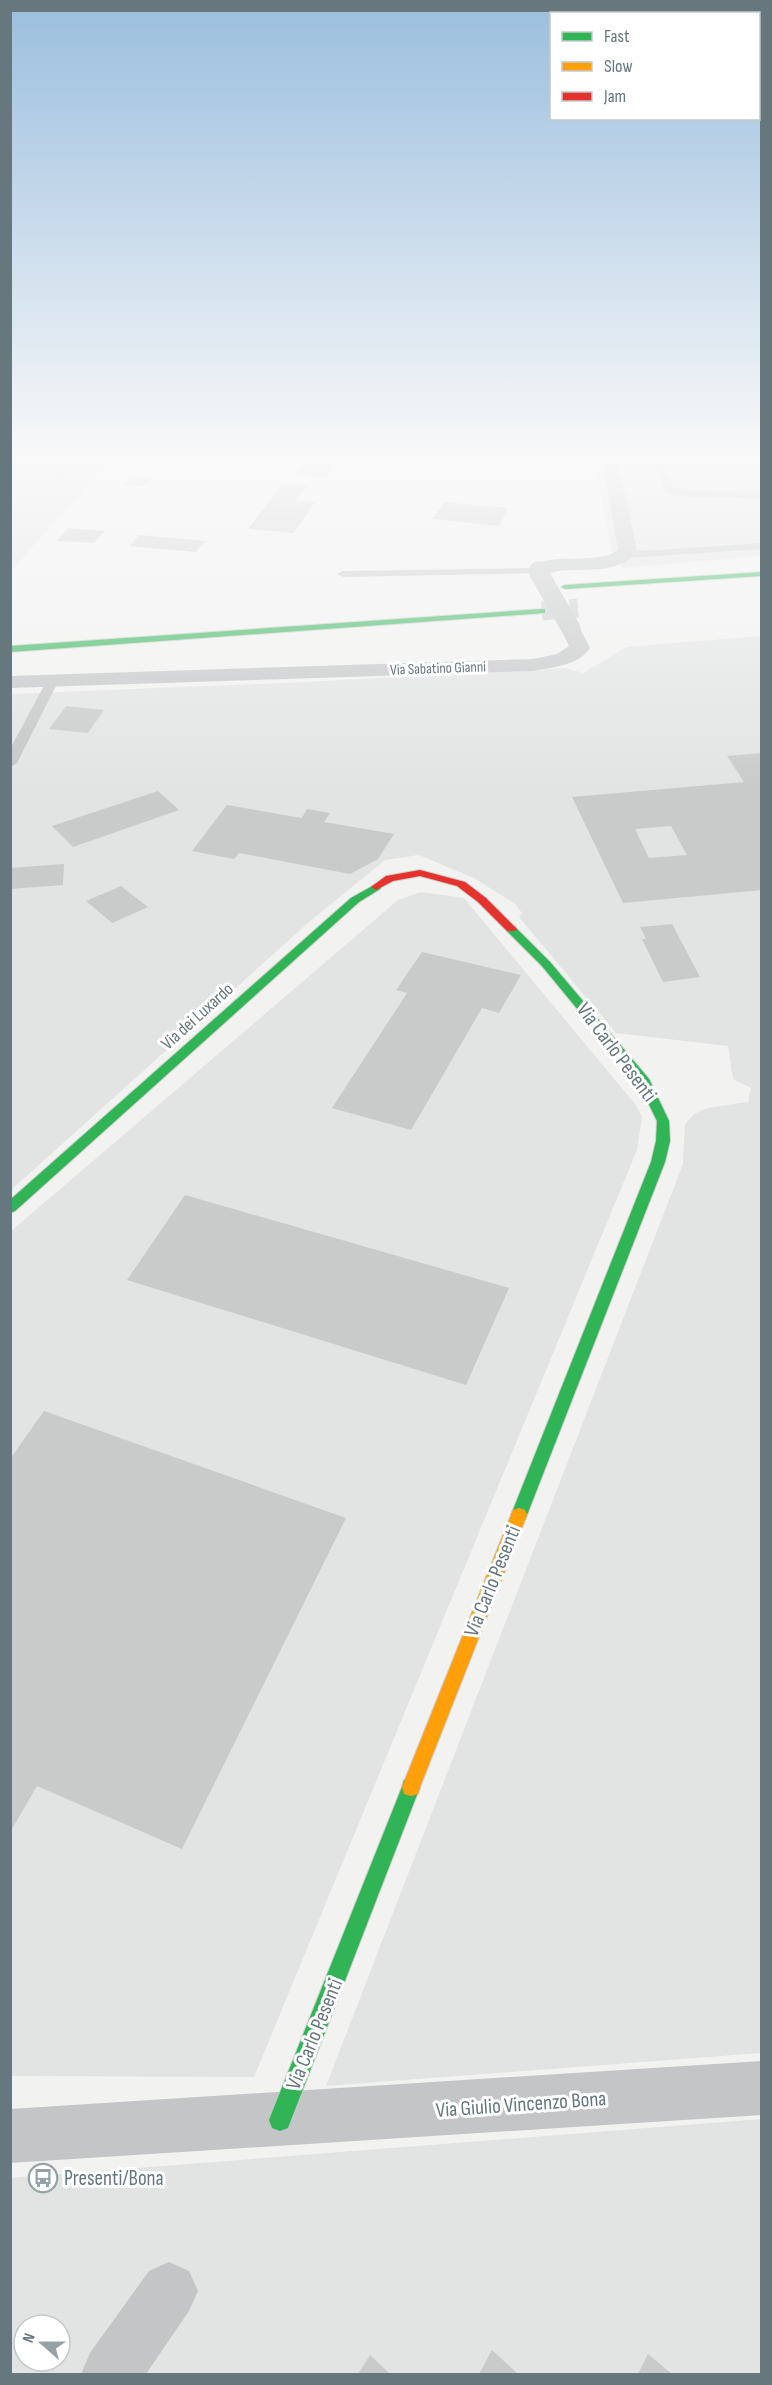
<svg xmlns="http://www.w3.org/2000/svg" width="772" height="2385" font-family="'Sofia Sans Condensed',sans-serif">
  <style>
    .built { fill: #e2e3e3; fill-rule: evenodd }
    .building { fill: #c9caca; fill-rule: evenodd }
    .lines { fill: none; stroke-linecap: round; stroke-linejoin: round }
    .highway-tunnel { stroke: #c8cdce; stroke-width: 19; stroke-dasharray: 19 9; stroke-linecap: butt }
    .fast-casing { stroke: #cdcece; stroke-width: 2 }
    .slow-casing { stroke: #cdcece; stroke-width: 2 }
    .jam-casing { stroke: #cdcece; stroke-width: 2 }
    .lane { fill: #c3c5c6; fill-rule: evenodd }
    .street { fill: #c3c5c6; fill-rule: evenodd }
    .fast { fill: #30b455; fill-rule: evenodd }
    .slow { fill: #ff9f0a; fill-rule: evenodd }
    .jam { fill: #e5322d; fill-rule: evenodd }
    .street-bridge { stroke: #c3c5c6; stroke-width: 19 }
    .labels { text-anchor: middle; stroke-width: 6; stroke-linejoin: round; paint-order: stroke }
    .far-street-label { font-size: 15px; fill: #66777d; stroke: #fff }
    .street-label { font-size: 18px; fill: #66777d; stroke: #fff }
    .near-street-label { font-size: 21px; fill: #66777d; stroke: #fff }
    .near-poi-label { font-size: 21px; fill: #66777d; stroke: #fff; text-anchor: start }
  </style>
  <rect width="100%" height="100%" fill="#f2f2f1"/>
  <path class="built" d="M11,456H114L11,571Z
    M593,456H761V556L622,568L611,550Z
    M761,636V2053L326,2086L683,1164L685,1124L694,1114L708,1108L748,1102L751,1088L733,1079L728,1046L616,1033L519,917L522,913L515,904L474,878L419,855L385,860L309,922L11,1190L10,694L284,683L566,668L583,673L627,647Z
    M421,892L464,898L635,1104L642,1116L637,1150L254,2077L11,2076L10,1232L398,900Z
    M761,2119V2374H11L10,2178ZM24,2325H60V2361H24Z"/>
  <path class="building" d="M10,456H84L66,475L10,472Z
    M309,456H341L326,478L295,475Z
    M515,456H565V459L515,458Z
    M682,456H734L739,465H686Z
    M131,477L152,478L144,487L122,486Z
    M283,483L307,485L296,501L315,502L294,533L248,529Z
    M444,502L508,508L499,526L433,519Z
    M68,528L105,531L94,543L57,541Z
    M139,535L205,541L196,552L130,546Z
    M66,706L104,710L88,733L49,729Z
    M762,753V890L623,903L572,797L744,782L727,756ZM671,826L687,855L649,858L635,829Z
    M158,791L179,810L73,847L52,826Z
    M227,805L302,818L307,809L330,813L324,822L394,834L378,859L350,874L239,853L234,859L192,851Z
    M64,864L63,885L10,889V868Z
    M121,886L148,907L112,923L86,901Z
    M672,924L700,977L663,982L642,939H646L640,927Z
    M422,952L521,975L499,1013L482,1008L411,1130L332,1108L407,993L396,990Z
    M185,1195L509,1288L466,1385L127,1280Z
    M44,1411L346,1518L182,1849L37,1786L10,1832V1459Z
    M492,2350L518,2374H479Z
    M648,2354L672,2374H638Z
    M370,2355L390,2374H358Z"/>
  <g class="lines">
    <path class="highway-tunnel" d="M542,611L578,608"/>
    <g class="fast-casing">
      <path id="fast" d="M762,572V576L565,589L561,587L565,585Z
        M542,609H545V613L10,652V646Z
        M376,884L381,887L380,889L359,902L15,1211L10,1213V1200L351,898Z
        M511,926L515,927L550,962L649,1079L669,1121L670,1141L665,1162L527,1515L525,1520L519,1522L513,1520L511,1515L651,1162L656,1141L657,1121L639,1084L542,966L507,931V927Z
        M411,1778L418,1780L420,1787L291,2120L288,2128L280,2131L272,2128L269,2120L402,1787L404,1780Z"/>
    </g>
    <g class="slow-casing">
      <path id="slow" d="M519,1508L525,1510L527,1515L420,1787L418,1794L411,1796L404,1794L402,1787L511,1515L513,1510Z"/>
    </g>
    <g class="jam-casing">
      <path id="jam" d="M420,870L465,882L486,898L517,929L515,931H507L478,902L457,886L420,876L393,881L376,890L371,887L386,876Z"/>
    </g>
    <path class="lane" d="M651,456H661L674,489L762,492V498L692,497L666,493Z
      M762,543V549L626,558L620,555L626,552Z
      M538,568L544,571L542,573L343,577L337,574L343,571Z
      M52,678L58,682L17,763L10,767V749L46,682Z"/>
    <path class="street" d="M601,456H617L637,551C621,575 583,568 558,571C549,573 541,578 531,575L528,571C544,549 597,567 618,550Z
      M571,623L578,625L590,648C578,666 553,667 533,671L10,688V676L533,659L557,654L569,646L561,629L564,625Z
      M762,2061V2115L10,2163V2109Z
      M169,2262L189,2271L198,2291L189,2311L146,2374H81L90,2353L149,2271Z"/>
    <use href="#fast" class="fast"/>
    <use href="#slow" class="slow"/>
    <use href="#jam" class="jam"/>
    <path class="street-bridge" d="M538,571L571,629"/>
  </g>
  <linearGradient id="sky" x2="0" y2="1"><stop stop-color="#9abede"/><stop offset="0.58" stop-color="#f9f9f9"/><stop offset="1" stop-color="#f9f9f9" stop-opacity="0"/></linearGradient>
  <rect width="772" height="789" fill="url(#sky)"/>
  <defs>
    <g id="bus-ring" transform="scale(1.5)"><circle r="9.5" fill="#fff" stroke="#97a2a6" stroke-width="1.5"/><path d="M-5-6H5V4H4V6H2V4H-2V6H-4V4H-5ZM-3.5-4V0h7V-4ZM-3.5 1.2v1.5H-2V1.2ZM2 1.2v1.5H3.5V1.2Z" fill="#97a2a6"/></g>
  </defs>
  <g fill-rule="evenodd">
    <use href="#bus-ring" x="43" y="2178"/>
  </g>
  <g class="labels">
    <g class="far-street-label">
      <text transform="translate(438 668) rotate(-2)" y="5">Via Sabatino Gianni</text>
    </g>
    <g class="street-label">
      <text transform="translate(197 1016) rotate(-42)" y="6">Via dei Luxardo</text>
    </g>
    <g class="near-street-label">
      <text transform="translate(617 1052) rotate(53)" y="7">Via Carlo Pesenti</text>
      <text transform="translate(492 1581) rotate(-68)" y="7">Via Carlo Pesenti</text>
      <text transform="translate(314 2034) rotate(-68)" y="7">Via Carlo Pesenti</text>
      <text transform="translate(521 2104) rotate(-4)" y="7">Via Giulio Vincenzo Bona</text>
    </g>
    <g class="near-poi-label">
      <text x="64" y="2185">Presenti/Bona</text>
    </g>
  </g>
  <rect width="772" height="2385" fill="none" stroke="#66777d" stroke-width="24"/>
  <rect x="550" y="12" width="210" height="108" fill="#ffffff" stroke="#c2c9cb" stroke-width="1.5"/>
  <rect x="562" y="32" width="30" height="9" fill="#30b455" stroke="#c2c9cb" stroke-width="1.5"/>
  <text x="604" y="42" font-size="18" fill="#66777d">Fast</text>
  <rect x="562" y="62" width="30" height="9" fill="#ff9f0a" stroke="#c2c9cb" stroke-width="1.5"/>
  <text x="604" y="72" font-size="18" fill="#66777d">Slow</text>
  <rect x="562" y="92" width="30" height="9" fill="#e5322d" stroke="#c2c9cb" stroke-width="1.5"/>
  <text x="604" y="102" font-size="18" fill="#66777d">Jam</text>
  <g transform="translate(42 2343) rotate(291)"><circle r="28" fill="#ffffff" stroke="#c2c9cb" stroke-width="1.5"/>
  <path d="M0-4.5L10 22L0 15L-10 22Z" fill="#97a2a6"/>
  <text y="-9" font-size="16" font-weight="bold" text-anchor="middle" fill="#66777d">N</text>
  </g>
</svg>
